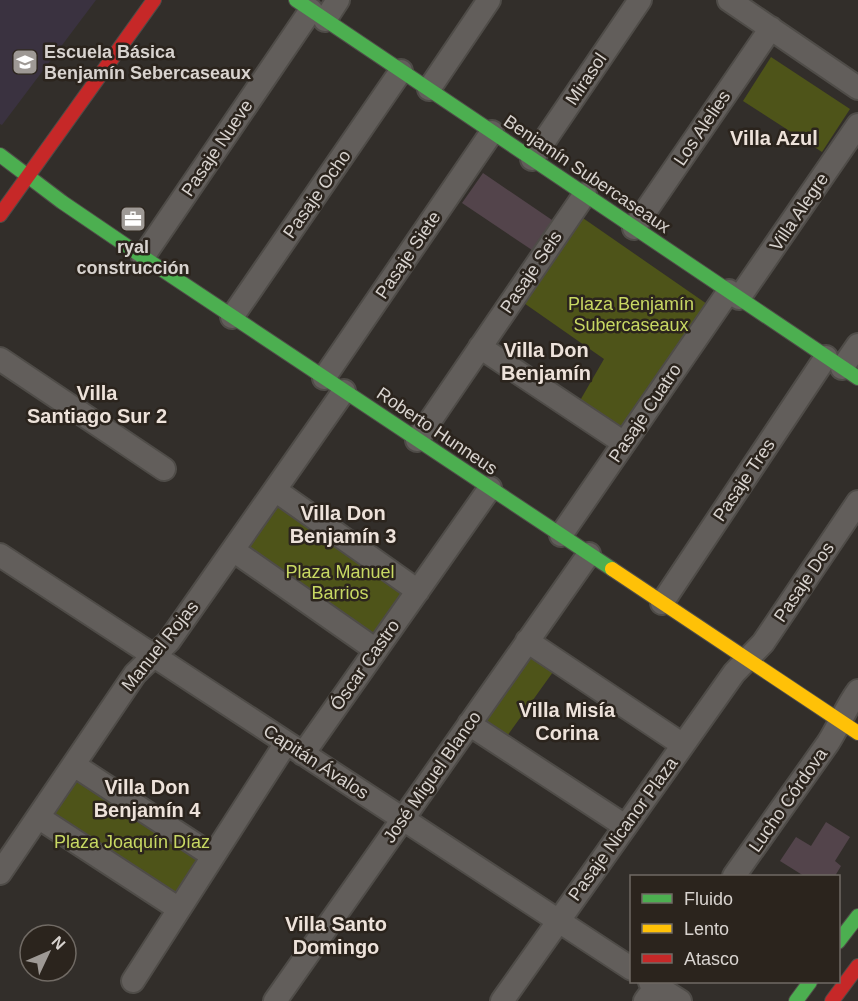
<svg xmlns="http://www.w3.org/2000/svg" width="858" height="1001" font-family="Arial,sans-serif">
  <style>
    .education { fill: #3a3240 }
    .green { fill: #4e5419 }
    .building { fill: #53444b }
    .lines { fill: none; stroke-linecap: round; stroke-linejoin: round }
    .street-casing { stroke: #4f4c48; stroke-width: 26 }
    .fast-casing { stroke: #4f4c48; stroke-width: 16 }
    .slow-casing { stroke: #4f4c48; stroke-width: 16 }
    .jam-casing { stroke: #4f4c48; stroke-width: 16 }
    .street { stroke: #625e5b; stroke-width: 22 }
    .fast { stroke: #4caf50; stroke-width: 14 }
    .slow { stroke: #ffc107; stroke-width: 14 }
    .jam { stroke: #c62828; stroke-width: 14 }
    .labels { text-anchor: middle; stroke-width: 5; stroke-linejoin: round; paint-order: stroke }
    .poi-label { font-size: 18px; font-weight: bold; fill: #d8d3cf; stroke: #2b241d; text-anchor: start }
    .street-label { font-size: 18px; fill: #d8d3cf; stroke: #2b241d }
    .park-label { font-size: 18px; fill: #c8d863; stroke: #2b241d }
    .neighbourhood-label { font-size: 20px; font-weight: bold; fill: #ede2da; stroke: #2b241d }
  </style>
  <rect width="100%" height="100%" fill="#322e2a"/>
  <path class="education" d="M0,0H96L2,125L0,124Z"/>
  <path class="green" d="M771,57L850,109L822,152L743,101Z
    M580,216L707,304L619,433L578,404L604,359L521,301Z
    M276,502L405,591L371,641L242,551Z
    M525,652L553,672L505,739L477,720Z
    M76,777L206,859L178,902L47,819Z"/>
  <path class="building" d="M483,173L555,222L535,252L462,203Z
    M826,822L850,837L835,861L841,866L835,876H804L780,861L796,837L811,846Z"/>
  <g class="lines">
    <g class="street-casing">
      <path id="street" d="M729,0L858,88
        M325,20L338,0
        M429,89L489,0
        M532,159L640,0
        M634,228L771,28
        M143,257L311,10
        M739,298L858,125
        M232,317L401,71
        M480,347L624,443
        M0,359L164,469
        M842,368L858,345
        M324,378L492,132
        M417,440L585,194
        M275,490L418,591
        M561,535L729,291
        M233,550L376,650
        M0,555L632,969
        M662,603L826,357
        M527,641L683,745
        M469,724L625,826
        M303,754L490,488
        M74,765L213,856
        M38,817L179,909
        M0,873L135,674L169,641L344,391
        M734,876L828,743C839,726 846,707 858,691
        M133,981L286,743
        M650,982L680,1001
        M275,1001L589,554
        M502,1001L734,673L763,643L858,502
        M645,1001L659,982"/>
    </g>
    <g class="fast-casing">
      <path id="fast" d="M296,0L858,378
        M0,155L62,202L143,257L612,569
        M838,942L858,916
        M796,1001L810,982"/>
    </g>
    <g class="slow-casing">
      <path id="slow" d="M612,569L858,733"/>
    </g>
    <g class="jam-casing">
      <path id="jam" d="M0,215L154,0
        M832,1001L858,966"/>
    </g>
    <use href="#street" class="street"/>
    <use href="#fast" class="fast"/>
    <use href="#slow" class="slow"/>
    <use href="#jam" class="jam"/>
  </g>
  <defs>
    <g id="school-square" transform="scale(1.35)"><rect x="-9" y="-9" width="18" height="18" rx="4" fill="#9e9995" stroke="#2b241d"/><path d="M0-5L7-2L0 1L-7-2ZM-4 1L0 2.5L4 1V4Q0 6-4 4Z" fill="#fff"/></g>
    <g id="office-square" transform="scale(1.35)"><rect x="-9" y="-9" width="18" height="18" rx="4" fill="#9e9995" stroke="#2b241d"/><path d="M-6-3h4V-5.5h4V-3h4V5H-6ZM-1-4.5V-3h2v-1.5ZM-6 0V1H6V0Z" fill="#fff"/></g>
  </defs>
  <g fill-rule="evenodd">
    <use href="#school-square" x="25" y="62"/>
    <use href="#office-square" x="133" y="219"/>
  </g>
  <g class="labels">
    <g class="poi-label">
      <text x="44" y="58">Escuela Básica<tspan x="44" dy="21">Benjamín Sebercaseaux</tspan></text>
      <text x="133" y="253" text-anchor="middle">ryal<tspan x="133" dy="21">construcción</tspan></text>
    </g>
    <g class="street-label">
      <text transform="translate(586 79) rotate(-56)" y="6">Mirasol</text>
      <text transform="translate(702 128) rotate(-56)" y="6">Los Alelies</text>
      <text transform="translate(217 148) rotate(-56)" y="6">Pasaje Nueve</text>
      <text transform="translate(587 174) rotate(34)" y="6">Benjamín Subercaseaux</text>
      <text transform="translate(317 194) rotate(-55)" y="6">Pasaje Ocho</text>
      <text transform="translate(799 212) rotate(-56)" y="6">Villa Alegre</text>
      <text transform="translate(408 255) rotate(-56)" y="6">Pasaje Siete</text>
      <text transform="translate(531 272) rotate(-56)" y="6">Pasaje Seis</text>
      <text transform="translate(645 413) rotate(-56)" y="6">Pasaje Cuatro</text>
      <text transform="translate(437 431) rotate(34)" y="6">Roberto Hunneus</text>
      <text transform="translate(744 480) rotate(-56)" y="6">Pasaje Tres</text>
      <text transform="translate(804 582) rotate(-56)" y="6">Pasaje Dos</text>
      <text transform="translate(160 646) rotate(-51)" y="6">Manuel Rojas</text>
      <text transform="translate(365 665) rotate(-55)" y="6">Óscar Castro</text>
      <text transform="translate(316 762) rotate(33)" y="6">Capitán Ávalos</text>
      <text transform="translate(432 777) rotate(-55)" y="6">José Miguel Blanco</text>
      <text transform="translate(788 800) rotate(-55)" y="6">Lucho Córdova</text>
      <text transform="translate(623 829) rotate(-54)" y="6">Pasaje Nicanor Plaza</text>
    </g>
    <g class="park-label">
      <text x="631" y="310">Plaza Benjamín<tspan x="631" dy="21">Subercaseaux</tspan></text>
      <text x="340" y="578">Plaza Manuel<tspan x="340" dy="21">Barrios</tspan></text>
      <text x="132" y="848">Plaza Joaquín Díaz</text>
    </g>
    <g class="neighbourhood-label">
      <text x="774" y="145">Villa Azul</text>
      <text x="546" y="357">Villa Don<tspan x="546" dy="23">Benjamín</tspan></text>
      <text x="97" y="400">Villa<tspan x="97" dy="23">Santiago Sur 2</tspan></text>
      <text x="343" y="520">Villa Don<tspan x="343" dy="23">Benjamín 3</tspan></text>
      <text x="567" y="717">Villa Misía<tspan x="567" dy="23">Corina</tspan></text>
      <text x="147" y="794">Villa Don<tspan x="147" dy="23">Benjamín 4</tspan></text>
      <text x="336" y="931">Villa Santo<tspan x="336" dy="23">Domingo</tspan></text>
    </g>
  </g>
  <rect x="630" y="875" width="210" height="108" fill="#2b241d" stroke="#706a64" stroke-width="1.5"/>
  <rect x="642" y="894" width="30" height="9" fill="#4caf50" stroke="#706a64" stroke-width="1.5"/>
  <text x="684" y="905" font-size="18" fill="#d8d3cf">Fluido</text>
  <rect x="642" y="924" width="30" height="9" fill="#ffc107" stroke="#706a64" stroke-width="1.5"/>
  <text x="684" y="935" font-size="18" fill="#d8d3cf">Lento</text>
  <rect x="642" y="954" width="30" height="9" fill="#c62828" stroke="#706a64" stroke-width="1.5"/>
  <text x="684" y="965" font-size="18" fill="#d8d3cf">Atasco</text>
  <g transform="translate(48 953) rotate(46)"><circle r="28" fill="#2b241d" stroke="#706a64" stroke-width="1.5"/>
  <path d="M0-4.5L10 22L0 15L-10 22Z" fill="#9e9995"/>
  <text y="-9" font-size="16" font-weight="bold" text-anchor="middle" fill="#d8d3cf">N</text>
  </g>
</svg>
